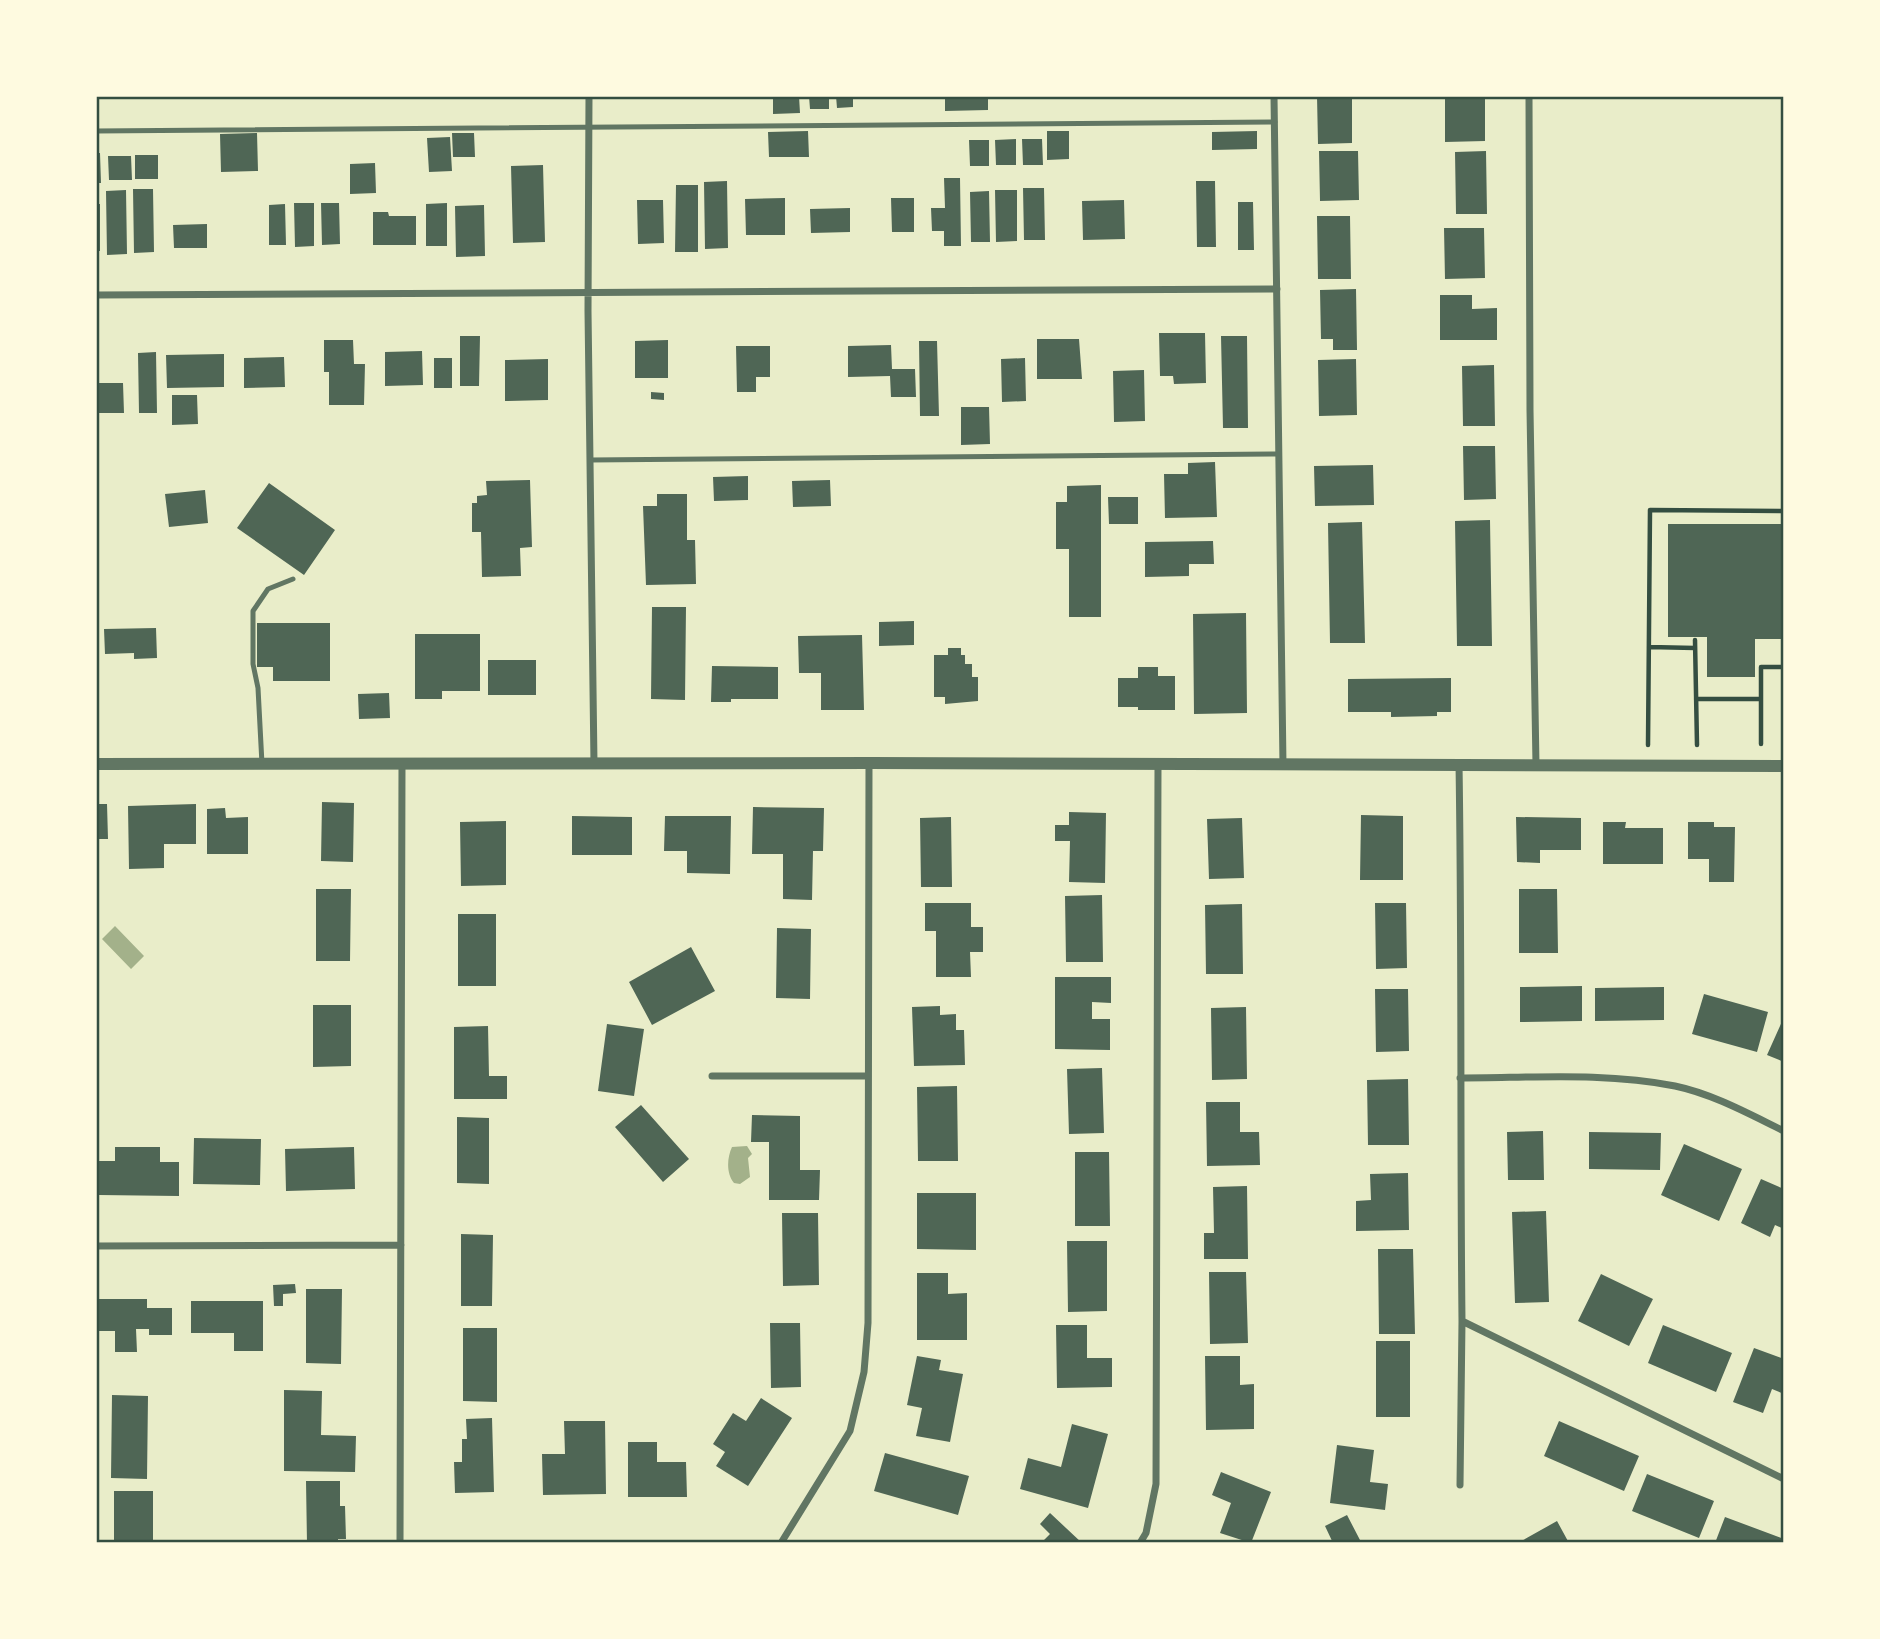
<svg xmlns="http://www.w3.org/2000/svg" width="1880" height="1639" font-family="'Titillium Web',sans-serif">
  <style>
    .water { fill: #a3b18a }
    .building { fill: #4f6655 }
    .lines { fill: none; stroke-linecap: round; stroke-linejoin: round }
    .path { stroke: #344e41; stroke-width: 4.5 }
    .service { stroke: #617663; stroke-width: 5 }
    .minor { stroke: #617663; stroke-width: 7 }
    .tertiary { stroke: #617663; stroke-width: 12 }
    .neatline { fill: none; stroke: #344e41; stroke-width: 2.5 }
  </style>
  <rect width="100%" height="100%" fill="#e9edc9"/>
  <path class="water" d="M115,926L144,956L131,969L102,939Z
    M747,1146L752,1154L748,1158L750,1177L740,1184L734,1183C726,1173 727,1158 732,1147Z"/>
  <path class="building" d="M773,96H799L800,113L773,114Z
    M809,96H829V109H810Z
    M836,96H853V107L837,108Z
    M945,96H988V110L945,111Z
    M1317,96H1352V143L1318,144Z
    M1485,98V141L1445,142V99Z
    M808,131L809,157H769L768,132Z
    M1047,131H1069V159L1047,160Z
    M1257,131V149L1212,150V132Z
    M257,133L258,171L221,172L220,134Z
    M452,133H474L475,157H453Z
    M450,137L452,171L429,172L427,138Z
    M1016,139V165H996L995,140Z
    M1022,139H1042L1043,165H1023Z
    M969,140H989V166H970Z
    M1319,151H1358L1359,200L1320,201Z
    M1486,151L1487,214H1456L1455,152Z
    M96,153H100L101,183H96Z
    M135,155H158V179H135Z
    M108,156H131L132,180H109Z
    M375,163L376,193L350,194V164Z
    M543,165L545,242L513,243L511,166Z
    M944,178H960L961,246H944V231H932L931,208H945Z
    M727,181L728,248L705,249L704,182Z
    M1196,181H1215L1216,247H1197Z
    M676,185H698V252H675Z
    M1023,188H1044L1045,240H1024Z
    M133,189H153L154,252L134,253Z
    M126,190L127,254L107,255L106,191Z
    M995,190H1017V241L996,242Z
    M989,191L990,242H971L970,192Z
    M785,198V235H746L745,199Z
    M891,198H914V232H892Z
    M637,200H663L664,243L638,244Z
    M1124,200L1125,239L1083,240L1082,201Z
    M1238,202H1253L1254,250H1238Z
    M294,203H314V246L295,247Z
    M321,203H339L340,244L322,245Z
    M447,203V246H426V204Z
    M96,204H100V251H96Z
    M285,204L286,245H269V205Z
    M484,205L485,256L456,257L455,206Z
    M850,208V232L811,233L810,209Z
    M373,212H388L389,216H416V245H373Z
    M1317,216H1350L1351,279H1318Z
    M207,224V248H174L173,225Z
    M1444,228H1484L1485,278L1445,279Z
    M1356,289L1357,350H1333V339H1321L1320,290Z
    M1440,295H1472V309L1497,308V340H1440Z
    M1159,333H1205L1206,383L1174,384L1173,376H1160Z
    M460,336H480L479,386H460Z
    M1221,336H1247L1248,428H1223Z
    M1037,339H1079L1082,379H1037Z
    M324,340H353L354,364H365L364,405H329V372H324Z
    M668,340V378H635V341Z
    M919,341H937L939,416H920Z
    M891,345L892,369H915L916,397H891L890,376L848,377V346Z
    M736,346H770V377H756V392H737Z
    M422,351L423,385L385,386V352Z
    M156,352L157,413H139L138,353Z
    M224,354V387L167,388L166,355Z
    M284,357L285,387L244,388V358Z
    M434,358H452V388H434Z
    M1025,358L1026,401L1002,402L1001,359Z
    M548,359V400L505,401V360Z
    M1356,359L1357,415L1319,416L1318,360Z
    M1494,365L1495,426H1463L1462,366Z
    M1144,370L1145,421L1114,422L1113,371Z
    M96,383H123L124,413H96Z
    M651,392L664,393V400L651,399Z
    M172,395H197L198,424L172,425Z
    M961,407H989L990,444L961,445Z
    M1463,446H1495L1496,499L1464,500Z
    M1215,462L1217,517L1165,518L1164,474H1188V463Z
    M1373,465L1374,505L1315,506L1314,466Z
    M748,476V500L714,501L713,477Z
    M530,480L532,547L520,548L521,576L482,577L481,532H472V503H477V496L487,495L486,481Z
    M830,480L831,506L793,507L792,481Z
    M269,483L335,530L304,575L237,528Z
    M1101,485V617H1069V549H1056V502H1067V486Z
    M205,490L208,523L169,527L165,494Z
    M657,494H687V540H695L696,584L646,585L643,506H657Z
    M1108,497H1138V524H1109Z
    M1490,520L1492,646H1457L1455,521Z
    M1362,522L1365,643H1330L1328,523Z
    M1668,524H1784V639H1755V677H1707V637H1668Z
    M1213,541L1214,564H1189V576L1145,577V542Z
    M652,607H686L685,700L651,699Z
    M1246,613L1247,713L1194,714L1193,614Z
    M914,621V645L879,646V622Z
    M257,623H330V681H273V667H257Z
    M156,628L157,658L134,659V653L105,654L104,629Z
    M415,634H480V691H442V699H415Z
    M862,635L864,710H821V673H799L798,636Z
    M948,648H961V655H965V664H972V677H978V701L945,704V697H934V655H948Z
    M488,660H536V695H488Z
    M712,666L778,667V699H731V702H711Z
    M1138,667H1158V676H1175V710H1138V707H1118V678H1138Z
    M1451,678V712H1437V716L1391,717V712H1348V679Z
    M389,693L390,718L359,719L358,694Z
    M322,802L354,803L353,862L321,861Z
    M96,804H107L108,839H96Z
    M196,804V844H164V868L129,869L128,806Z
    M753,807L824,808L823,851H813L812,900L783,899V854H752Z
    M225,808L226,818L248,817V854H207V809Z
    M1069,812L1106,813L1105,883L1069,882L1070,841H1055V825H1069Z
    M1361,815L1403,816V880H1360Z
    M572,816L632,817V855H572Z
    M665,816H731L730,874L687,873V851H664Z
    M951,817L952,887H921L920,818Z
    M1516,817L1581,818V850H1540V863L1517,862Z
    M1242,818L1244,878L1209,879L1207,819Z
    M506,821V885L461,886L460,822Z
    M1603,822H1626L1625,828H1663V864H1603Z
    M1688,822H1714V827H1735L1734,882H1709V859H1688Z
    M316,889H351L350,961H316Z
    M1519,889H1557L1558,953H1519Z
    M1102,895L1103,962H1066L1065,896Z
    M925,903H971V927H983V952H970L971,977H936V931H925Z
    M1375,903H1406L1407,968L1376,969Z
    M1242,904L1243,974H1206L1205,905Z
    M458,914H496V986H458Z
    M777,928L811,929L810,999L776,998Z
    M691,947L715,991L652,1025L629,982Z
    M1055,977H1111V1003L1092,1002V1019H1110V1050L1055,1049Z
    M1582,986V1021L1520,1022V987Z
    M1664,987V1020L1595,1021V988Z
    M1375,989H1408L1409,1051L1376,1052Z
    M1704,994L1768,1012L1757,1052L1692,1034Z
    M313,1005H351V1066L313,1067Z
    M940,1006V1015L956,1014V1030H964L965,1065L914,1066L912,1007Z
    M1246,1007L1247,1079L1212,1080L1211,1008Z
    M1784,1017V1062L1767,1055Z
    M607,1024L644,1029L634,1096L598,1091Z
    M488,1026L489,1076H507V1099H454V1027Z
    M1102,1068L1104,1133L1069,1134L1067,1069Z
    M1408,1079L1409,1145H1368L1367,1080Z
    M957,1086L958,1161H918L917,1087Z
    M1206,1102H1240V1132H1259L1260,1165L1207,1166Z
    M641,1105L689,1159L663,1182L615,1127Z
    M752,1115L800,1116V1170H820L819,1200H769V1142H751Z
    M457,1117L489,1118V1184L457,1183Z
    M1543,1131L1544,1180H1508L1507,1132Z
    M1589,1132L1661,1133L1660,1170L1589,1169Z
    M194,1138L261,1139L260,1185L193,1184Z
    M1684,1144L1742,1169L1719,1221L1661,1195Z
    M115,1147H160V1162H179V1196L99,1195V1161H115Z
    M354,1147L355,1189L286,1191L285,1149Z
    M1075,1152H1109L1110,1226H1075Z
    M1408,1173L1409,1230L1356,1231V1201L1371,1200L1370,1174Z
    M1761,1179L1784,1189V1229L1775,1225L1770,1237L1741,1223Z
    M1247,1186L1248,1259H1204V1233H1214L1213,1187Z
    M917,1193H976V1250L917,1249Z
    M1546,1211L1549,1302L1515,1303L1512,1212Z
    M782,1213H818L819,1285L783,1286Z
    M461,1234L493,1235L492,1306H461Z
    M1067,1241H1107V1311L1068,1312Z
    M1378,1249H1413L1415,1334H1379Z
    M1209,1272H1246L1248,1343L1210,1344Z
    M917,1273H948V1294L967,1293V1340H917Z
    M1601,1274L1653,1299L1629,1346L1578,1321Z
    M295,1284L296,1293L283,1294V1306H274L273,1285Z
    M306,1289H342L341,1364L306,1363Z
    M96,1299H147V1308H172V1335H149V1329H136L137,1352H115V1331H96Z
    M191,1301H263V1351H234V1333H191Z
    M770,1323H800L801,1387L771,1388Z
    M1056,1325H1087V1358H1112V1387L1057,1388Z
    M1663,1325L1732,1353L1716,1392L1648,1363Z
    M463,1328H497V1402L463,1401Z
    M1376,1341H1410V1417H1376Z
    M1754,1348L1784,1359V1394L1772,1389L1763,1413L1733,1402Z
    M917,1356L941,1360L939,1370L963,1374L950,1442L916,1436L922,1408L907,1405Z
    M1205,1356H1240V1385L1254,1384V1429L1206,1430Z
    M284,1390L322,1391L321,1435L356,1436L355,1472L284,1471Z
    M112,1395L148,1396L147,1479L111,1478Z
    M761,1398L792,1418L748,1486L716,1466L725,1452L713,1444L733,1413L746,1421Z
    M492,1418L494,1492L455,1493L454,1462H462V1439H467L466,1419Z
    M564,1421H605L606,1494L543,1495L542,1454H565Z
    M1559,1421L1639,1456L1624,1491L1544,1456Z
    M1072,1424L1108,1434L1088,1508L1020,1489L1028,1458L1061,1467Z
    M628,1442H657V1462H686L687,1497H628Z
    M1337,1445L1374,1450L1370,1482L1388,1484L1385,1510L1330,1503Z
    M885,1453L969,1476L958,1515L874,1491Z
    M1221,1472L1271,1492L1251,1543L1220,1533L1231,1503L1212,1495Z
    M1647,1474L1714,1501L1699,1538L1632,1511Z
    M306,1481H340V1506H345L346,1539H338V1543H307Z
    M114,1491H153V1543H114Z
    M1050,1513L1082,1543H1041L1050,1534L1040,1524Z
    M1347,1515L1360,1540L1355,1543H1333L1325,1526Z
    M1725,1517L1784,1539V1543H1715Z
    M1557,1521L1569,1543H1518Z"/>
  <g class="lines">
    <path class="path" d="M1695,640L1697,745
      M1649,647L1695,648
      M1696,699H1761
      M1761,744V667H1784
      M1648,745L1650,510L1784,511"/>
    <path class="service" d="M96,131L1275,122
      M590,460L1279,454
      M262,764L258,688L253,664V611L268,589L293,579"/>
    <path class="minor" d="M589,96L588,311L594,763
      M1274,96L1283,765
      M1529,96L1530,410L1536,765
      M96,295L1277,289
      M1459,764C1462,950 1460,1135 1462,1321L1784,1479
      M712,1076H868
      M1460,1078C1531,1078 1605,1072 1675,1086C1713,1094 1749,1114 1784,1131
      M96,1246L401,1245
      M1460,1485L1462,1321
      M400,1543L402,763
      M781,1543L850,1431L864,1372L868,1323L869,763
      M1140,1543L1146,1533L1156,1484L1158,764"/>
    <path class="tertiary" d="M96,764L869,763L1784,766"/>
  </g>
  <rect width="1880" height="1639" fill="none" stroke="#fefae0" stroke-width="196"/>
  <rect x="98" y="98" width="1684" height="1443" class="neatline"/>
</svg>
